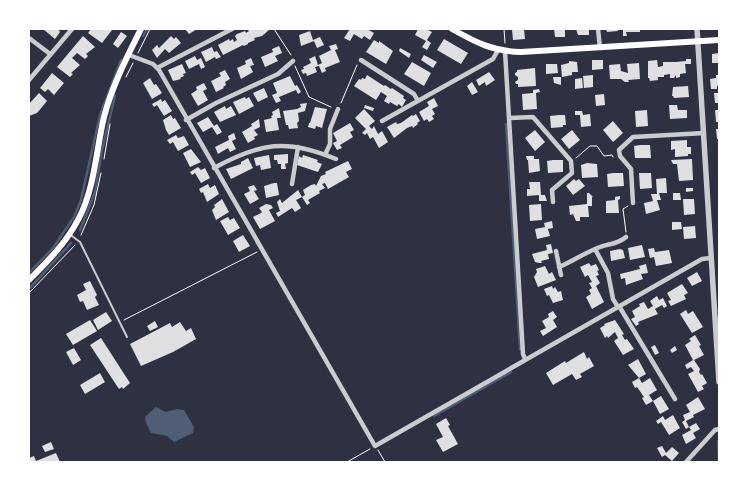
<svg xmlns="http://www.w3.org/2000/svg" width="748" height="491" font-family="'Noto Sans',sans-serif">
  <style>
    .water { fill: #4f5d75 }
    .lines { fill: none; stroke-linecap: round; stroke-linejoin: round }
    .stream { stroke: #4f5d75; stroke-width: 2.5 }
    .building { fill: #e0e0e3 }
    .path { stroke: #fff; stroke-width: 1 }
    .service { stroke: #caccd0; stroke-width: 2 }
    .minor { stroke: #caccd0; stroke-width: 4.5 }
    .tertiary { stroke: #caccd0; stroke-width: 5.5 }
    .secondary { stroke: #fff; stroke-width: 6 }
  </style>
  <rect width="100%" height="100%" fill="#2d3142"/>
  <path class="water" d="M156,407L166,412L177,409L184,410L194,427L193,433L174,442L167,436L151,433L146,423L145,417Z"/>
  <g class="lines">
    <path class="stream" d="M143,36L147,29
      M506,124L520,349
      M80,230L95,192L102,150L115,96
      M29,273L53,248L74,217L81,200L100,115L121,60
      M29,289L71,243
      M434,416L511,372
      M718,441L719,460"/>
  </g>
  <path class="building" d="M43,29H58L60,32L55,39Z
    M91,29H110L112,30L102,43L88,33Z
    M185,29H197L189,34Z
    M250,29L269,30L262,36L254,38L255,40L248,43V44L244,46L243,45L223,55L218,45L229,39L230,41L233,39L234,42L237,40L235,36L237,34L245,31L246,33L249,31L248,30Z
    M350,29H367L374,33L370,40L364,36L362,39L354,34L350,41L344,38Z
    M418,29H426L432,32L427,40L431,43L427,50L422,47L426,41L415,35Z
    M512,29H524L525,39L513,40Z
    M554,29H565V37H555Z
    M576,29H589V35H578Z
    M606,29H617L618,31L607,32Z
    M623,29H640V32H626L627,36H623Z
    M310,31L313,40L320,37L324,45L317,48L314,41L301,46L299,35Z
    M121,32L127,36L118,48L113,44Z
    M83,36L95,47L86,54L88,56L85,59L77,53L72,58L80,65L71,73L73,74L70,77L57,67Z
    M171,36L174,39L176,37L181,43L169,53L165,49L157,58L152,50L157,45L159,48Z
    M444,39L468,53L461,64L437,50Z
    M374,40L379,43V41L393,51L386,64L366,52Z
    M336,44L338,49L335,50L340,62L325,68L326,71L322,73L319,66L315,67L317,72L307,76L306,73L303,74L301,70L304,69L303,67L311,63L309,59L315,56L318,65L322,63L319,56L331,50L329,46Z
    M279,46L282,53L275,56L278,61L265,67L261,57L273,52L272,49Z
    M212,47L214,52L217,51L221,57L216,59L215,57L206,62L201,52Z
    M400,48L411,54L409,58L399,51Z
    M719,53V63H712V54Z
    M424,55L437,62L433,68L421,60Z
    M195,56L197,60L201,58L205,67L201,69L199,64L189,69L185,61Z
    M251,58L254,65L250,66L253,72L241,79L237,68L246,64L245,61Z
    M686,59H691V64H685L686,73L680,74V77L676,78V75L674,78H670V74L664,75V77H658V80L650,81L649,78H648V61L657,60L658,67L663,66V62H676L686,61Z
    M592,60H603V69L592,70Z
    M569,61L577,62L578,72H572V75L562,77L561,65L569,63Z
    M412,62L431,73L424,86L404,74Z
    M639,63L640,79L628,80L629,82H625L621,79H610L609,65L620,64L621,71L628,73L627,64Z
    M182,64L186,73L183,74L184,76L180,78L181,79L173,81L168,70Z
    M546,64H557L558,73L546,74Z
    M535,68L536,86L518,87V84H516L515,82L518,80V77L515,75V73L517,72V70Z
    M225,70L230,79L225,82L226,85L223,87L224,88L216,92L211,81L221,76L219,73Z
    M489,72L495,80L486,86L485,82L479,86L476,80Z
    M52,73L64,83L54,95L48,89L45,92L40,88Z
    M367,75L384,86L385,85L391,89L392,88L404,96L403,98L406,100L402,107L399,104L397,106L390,102L389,104L384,101L387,96L381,92L376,100L354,86L359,79L361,80L362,78L365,79Z
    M593,75V87L584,88L583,76Z
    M716,75H719V85L717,86V89H711L710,79L716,78Z
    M290,76L295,86L297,85L301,92L298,94L296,90L279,97L281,101L276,103L272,95L277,93L273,83Z
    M553,77H561V85L554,83Z
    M150,78L154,85L156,84L162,93L152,99L143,83Z
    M582,78L583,88L575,89V79Z
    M472,82L478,92L472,95L467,86Z
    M204,83L207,89L203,91L208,100L198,106L191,94L197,90L196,87Z
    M688,86L689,97L674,98L673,96H672L673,87Z
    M264,88L268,97L258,102L253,93Z
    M539,89L540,92L536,93L537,109L523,110L522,94L533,93V90Z
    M39,93L47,101L37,113L29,116V104Z
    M714,93H719V103H715Z
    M604,94L605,105L596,106L595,95Z
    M245,97L246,99L249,97L254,106L239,114L233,102Z
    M434,98L438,106L432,109L435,114L432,116L434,119L429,122L427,119L424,121L419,112L429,106L427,102Z
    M161,99L162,102L165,100L172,111L164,116L157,105L154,107L152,104Z
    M307,103L305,111L298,113L299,121L297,123L298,128L289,129L288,125H286L283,111L297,109L301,107L300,104Z
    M365,105L374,108L373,111L364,108Z
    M669,105H677L678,110H687V118L670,119Z
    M225,106L226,109L231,106L236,115L220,122L214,112Z
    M315,107L327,109L322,128L316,126L315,129L308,127L309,123H310Z
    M279,108L281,118H277L279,130L266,132L264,120L272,118L271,116L273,115L272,112Z
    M364,109L375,121L369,126L372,129L374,126L378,134L382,131L388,142L379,148L373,137L370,139L367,133L365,135L362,133L366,129L355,118Z
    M647,110L648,126L636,127L635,111Z
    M715,110H719V122H716Z
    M575,111H582L583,115L590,114L591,126L581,127L580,115H575Z
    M416,114L420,121L417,123L418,124L413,128L412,126L407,128L394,138L387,127L396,122L397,124L401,123L412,115L413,116Z
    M171,115L173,119L175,118L181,128L169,135L166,130L163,120Z
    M559,115H565L566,125H563V127L551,128L550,116Z
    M208,117L214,126L217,124L222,132L217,135L212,127L203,132L197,123Z
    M259,119L260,127L254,130L258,135L254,137L255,139L248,143L242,132L252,126L251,124Z
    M613,121L623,133L613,142L603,130Z
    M350,123L354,130L350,132L353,137L340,145L342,148L337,150L333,143L337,141L333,133Z
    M716,129H719V139H717Z
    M535,130L545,142L535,151L525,138Z
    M572,130L580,140L569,149L561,139Z
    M234,133L236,139L232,141L236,149L230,152L228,148L218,154L215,147L229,140L228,136Z
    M176,135L178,138L184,136L189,145L178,151L173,142L170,144L167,140Z
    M687,140V147H691V154H688V156L675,157V149L671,150V141Z
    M640,145H650L651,158H635L634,146Z
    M191,149L201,162L190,167L183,153Z
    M288,154V163L285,164L286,169H281V164H278L277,160H274V155Z
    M269,155L271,168L261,170L260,165L256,166L254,158Z
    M303,155L318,160L317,162L322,164L318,172L297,165L299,156L302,158Z
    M526,156H534V159H539L540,171L529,173L528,160H527Z
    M248,158L253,168L231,179L226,169L241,164V162Z
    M692,159L693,180L679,181L677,164H673L671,160Z
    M553,160H563V172L548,173L547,161Z
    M348,161L352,169L346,172L349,177L328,189L325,183L322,184L325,188L319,191L320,193L308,200L310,203L307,205L302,197L296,200L301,208L295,212L292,208L278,217L276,213L280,211L277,202L280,199L282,203L298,190L302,197L305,195L303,190L311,185L315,184L316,186L321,176L326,174L325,172Z
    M587,163L597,164L598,177L582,178L581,165Z
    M198,167L201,170L205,168L210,178L201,183L195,173L192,175L190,172Z
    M613,173H623L624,186L608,187L607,174Z
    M639,173H651L652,188L640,189Z
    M666,178L667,193H659L661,200H657L660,210L646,214L644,203L653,201L651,194H657L656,179Z
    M574,179L576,181L579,179L585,186L573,195L566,186Z
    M529,182H540L541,195H545L547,201H539V195L527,196V189H530Z
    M274,183H277L279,195L266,198L264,186Z
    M208,184L210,188L215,185L219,194L207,202L203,192L201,193L199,189Z
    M254,185L257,190L254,191L259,199L250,204L244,194L250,191L248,187Z
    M686,188H693V191L686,192Z
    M587,193H589L593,197H592V206H588L589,217H580V221H576L573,214L570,215L569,206L587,204Z
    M673,193H680L681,200H673Z
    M620,196V199L618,200L619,213H606V201L615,200V197Z
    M222,199L229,212L216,220L212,210L215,207L214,205Z
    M683,199H694L695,214L684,215Z
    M266,204L271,205L273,208L269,210L275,221L260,229L253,217L261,213L262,212L259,208Z
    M541,204L542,220L530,221L529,205Z
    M228,217L230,220L234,218L240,228L228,235L220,221Z
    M552,221L553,228L548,229L550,236L537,239L535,229L545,227L544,223Z
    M672,222H681L682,229L672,230Z
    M695,226L696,238L684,239L683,227Z
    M243,235L250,246L239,252L233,241Z
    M551,244L553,253L548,254L549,259L541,261L542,263H539L535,262L532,254L547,250L546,245Z
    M642,245L645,257L630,260L628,248Z
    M654,248L655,252L669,250L672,263L656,266L654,257L650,258L648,249Z
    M620,249L623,250L625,258L611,261L610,251Z
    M589,263L591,266L596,264L599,270L597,271L599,275L596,276L600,283L596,286L604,302L592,309L586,297L591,294L589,290L592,288L589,283L592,282L588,275L585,277L580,267Z
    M646,264L648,273L641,274L643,279L626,285L625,278L621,279L620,274L640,269L639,266Z
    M545,266L549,274L552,272L556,280L538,287L534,277L537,272L536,269Z
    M697,272L702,281L692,286L687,278Z
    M90,281L97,295L95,297L99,305L87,310L83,301L80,302L77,295L86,290L83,284Z
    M682,284L688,293L684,295L686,299L671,306L668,301L671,300L667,293Z
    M552,286L553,289L555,287L558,292L561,291L563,300L553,303L549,295L547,296L544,289Z
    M657,296L659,300L663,298L667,306L664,308L662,305L655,309L658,314L638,322L639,324L636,326L631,319L635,317L632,311L640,306L639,304L644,302L648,309L653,306L650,301Z
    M686,310L688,314L693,311L703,327L692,333L680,314Z
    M553,311L557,317L553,320L557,327L543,336L540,331L546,328L542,321L549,317L548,314Z
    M106,312L112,321L98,330L93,320Z
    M90,320L97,331L73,345L66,334Z
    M615,320L624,334L622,335L625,340L627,339L634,349L623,355L614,341L618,338L615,332L608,338L607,336L605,338L600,328L605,325L604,324Z
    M155,321L158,327L150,331L147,326Z
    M180,322L186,331L191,328L196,339L173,352L141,366L130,344L170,323L172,327Z
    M695,335L701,345L699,346L704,355L694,360L700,369L699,372L701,375L702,374L707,383L702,386L704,389L698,392L688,374L694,371L691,367L687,369L685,365L693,360L685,345L691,341L689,339Z
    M101,338L130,383L123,389L122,387L119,389L90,345Z
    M655,345L659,353L655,355L651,347Z
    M675,346L677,350L672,353L670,350Z
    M74,348L81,360L73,365L66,352Z
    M584,352L587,359L589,357L594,366L580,374L582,377L576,380L572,374L553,385L546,373L565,361L566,363Z
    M638,359L646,374L639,378L642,383L650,378L657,390L649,395L653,401L646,405L642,398L644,397L637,387L635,388L632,382L639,378L628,365Z
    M100,373L105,382L85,394L80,385Z
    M661,396L669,409L660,414L653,401Z
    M698,397L705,409L693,415L694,417L686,421L689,427L696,423L700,429L693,433L696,438L686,444L682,435L691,430L689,427L686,429L682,422L685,420L683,415L690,412L686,405Z
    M673,415L680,428L669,435L661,422L658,424L656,421L663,416L665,420Z
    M446,418L450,425L448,426L458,444L443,452L436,440L443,437L436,424Z
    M51,442L54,449L45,452L42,446Z
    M662,446L666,453L672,447L679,453L672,461L665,455L662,457L657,448Z
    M56,453L60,462H29V458L34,456L36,461Z"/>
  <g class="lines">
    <path class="path" d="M274,29L291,55
      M504,29L505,43
      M138,53L150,29
      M295,66L309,97L331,107
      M126,77L133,63
      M341,103L357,65
      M576,158L590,146H597L604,156L612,155L613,157
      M104,159L110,124
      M626,232L623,209L628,206
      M81,235L94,205L101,173
      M29,293L75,245
      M124,320L257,252
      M378,450L385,462
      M347,462L370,449"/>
    <path class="service" d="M72,236L80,242L127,337"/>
    <path class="minor" d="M598,29L600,48
      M29,38L50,54
      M505,51L523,354L525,359
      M129,55L153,64L159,70L375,446L702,259L711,258
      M361,60L414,94L418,101
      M157,68L232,29
      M29,80L72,29
      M510,118L533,117L571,161L572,173L552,190L553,202
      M186,120L216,103L278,74L293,61
      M382,121L493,59L498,50
      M325,155L330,144V129L338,109
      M214,168C260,143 286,138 336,159
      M292,184L298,147
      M633,203L631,169L620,156L619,150L633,137L704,133
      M595,249L608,273L613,299L618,307
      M556,251L561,275
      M559,267C573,261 586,252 600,247C610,243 617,245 626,237
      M619,306L675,399
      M686,462L715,430L719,429"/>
    <path class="tertiary" d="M697,29L719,382"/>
    <path class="secondary" d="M452,29C477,43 492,51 521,52L719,40
      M29,280C48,261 67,242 79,218C95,187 96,150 104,117C112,86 127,57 141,29"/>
  </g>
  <rect width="748" height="491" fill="none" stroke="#ffffff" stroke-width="60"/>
</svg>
